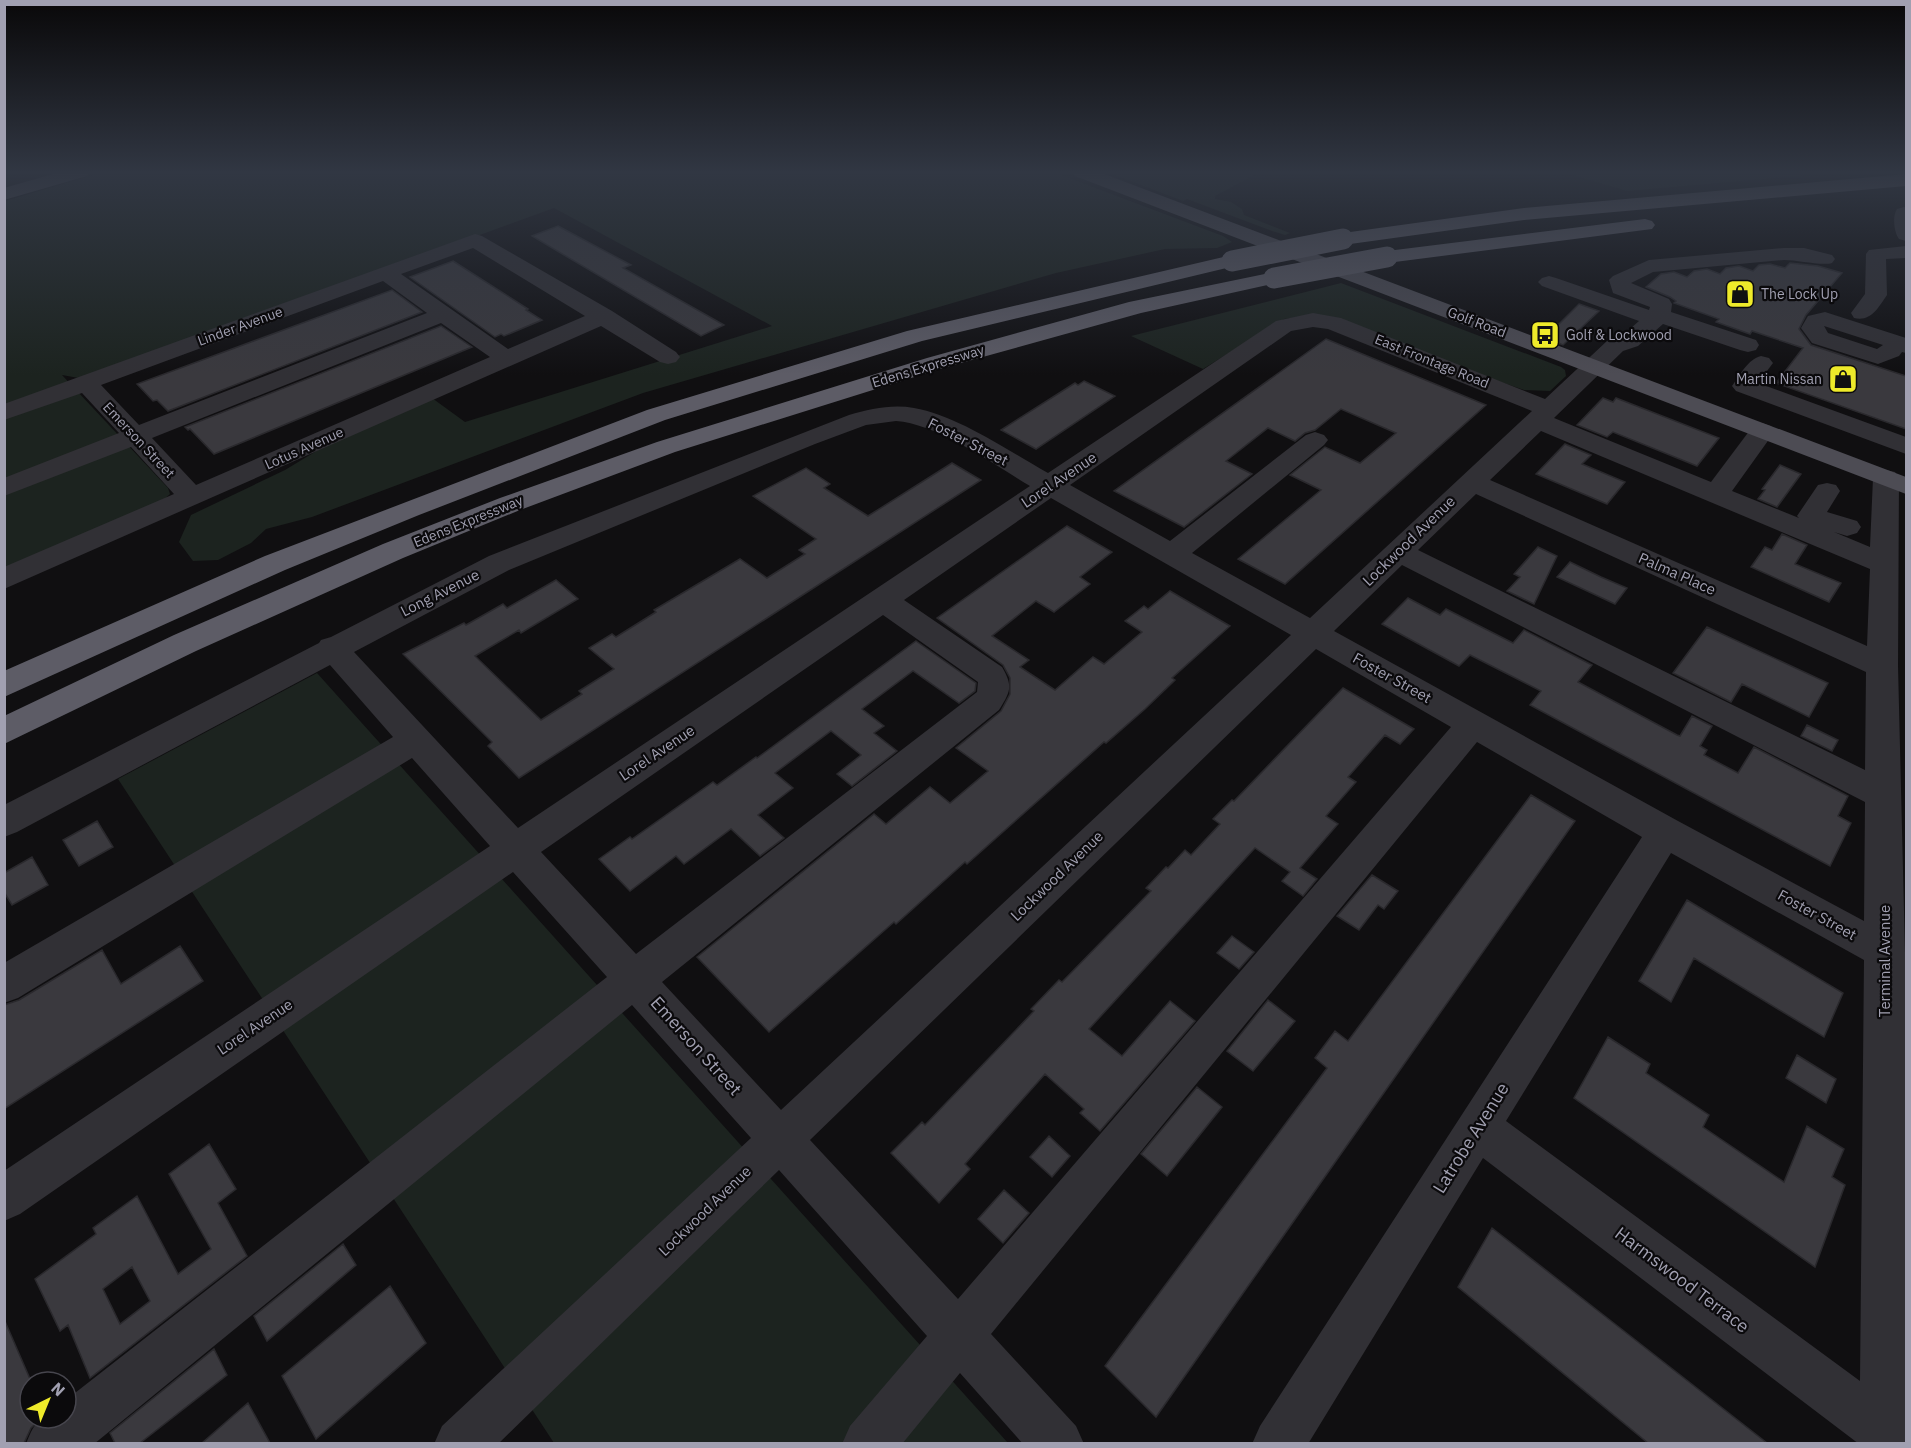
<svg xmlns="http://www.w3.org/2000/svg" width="1911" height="1448" font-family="'IBM Plex Sans',sans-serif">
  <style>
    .green { fill: #1c231f }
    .building { fill: #3a393e; stroke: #2a292d; stroke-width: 1.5; fill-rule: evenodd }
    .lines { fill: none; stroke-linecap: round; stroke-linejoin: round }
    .minor { fill: #313035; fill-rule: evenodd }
    .major { fill: #4d4c54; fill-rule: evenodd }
    .highway { fill: #5d5c66; fill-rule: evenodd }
    .highway-bridge { stroke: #5d5c66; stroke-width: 21 }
    .labels { text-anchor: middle; stroke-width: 4.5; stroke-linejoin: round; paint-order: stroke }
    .far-poi-label { font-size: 14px; fill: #a1a0b1; stroke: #0b0a0c; text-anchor: start }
    .far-street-label { font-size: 14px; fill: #a1a0b1; stroke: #0b0a0c }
    .street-label { font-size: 15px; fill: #a1a0b1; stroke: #0b0a0c }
    .near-street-label { font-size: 18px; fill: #a1a0b1; stroke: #0b0a0c }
  </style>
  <rect width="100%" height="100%" fill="#100f11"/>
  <path class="green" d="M104,172H1053L1223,236L1232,242L1217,248L1165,249L1056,273L643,393L312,517L266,529L251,543L218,560L193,561L179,542L191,515L285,470L328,444L432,398L465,422L772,326L554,208L84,379L62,375L168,488L170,494L160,503L5,569V201Z
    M1107,172H1260L1215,196V199L1231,202L1242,209L1244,215L1290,233L1285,235L1272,231L1187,199L1183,201Z
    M1563,172H1844L1627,191Z
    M1341,283L1561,367L1565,370L1566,376L1550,391L1524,390L1310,316L1284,319L1203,369L1131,336Z
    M317,673L1008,1443H554L118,779Z"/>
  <path class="building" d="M558,226L631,265L623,268L724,325L701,336L532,236Z
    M453,261L528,309L526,310L542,320L504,336L501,334L495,337L410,277Z
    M1790,263L1818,266L1842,273L1806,315L1799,329L1811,345L1906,376V429L1776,383L1803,348L1752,331L1750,334L1716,322L1719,319L1674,303L1676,301L1670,297L1646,287L1661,274L1674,272L1687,277L1694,271L1707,269L1720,274L1726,268L1739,266L1753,271L1759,265L1770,264L1785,268Z
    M392,290L422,312L168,411L157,400L153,401L137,384Z
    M1579,304L1599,311L1563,345L1545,338Z
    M441,326L472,347L214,454L190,429L188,430L185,427Z
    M1326,339L1486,405L1285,584L1238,559L1321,490L1290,475L1325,447L1360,463L1396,433L1341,409L1315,430L1305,433L1295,441L1268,428L1226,461L1252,474L1184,527L1114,491Z
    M1084,381L1115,396L1036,449L1001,430L1075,383L1078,385Z
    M1603,398L1613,402L1616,398L1719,438L1697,466L1613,432L1607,437L1577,425Z
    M1565,444L1591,455L1582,464L1625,482L1607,504L1536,474Z
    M952,463L981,480L519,778L488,746L492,742L403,654L464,623L466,625L503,604L507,608L556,580L578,599L521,633L519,630L475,656L541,720L582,694L579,691L614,669L589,648L612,634L616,637L656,612L654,610L740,559L767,578L805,554L799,550L816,539L753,496L806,468L830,484L824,488L868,516Z
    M1780,465L1801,474L1777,507L1758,499L1765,490L1762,489Z
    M1067,526L1112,552L1080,577L1090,584L1054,612L1036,601L992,636L1029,660L1020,667L1055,690L1093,657L1104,664L1142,632L1125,621L1144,606L1148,609L1170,591L1230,626L1172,678L1175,680L1145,709L1106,743L1104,742L967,864L965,862L896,924L894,922L769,1032L697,957L874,814L886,824L930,787L950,803L988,771L956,748L1001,711L1010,694V678L1003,665L937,618Z
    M1782,534L1807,545L1795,564L1841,583L1829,602L1751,567L1765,547L1772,550Z
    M1538,547L1557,556L1534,604L1507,591L1520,577L1514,574Z
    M1570,562L1601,577L1627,588L1615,604L1557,577Z
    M1408,598L1440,615L1446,609L1513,643L1524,630L1592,665L1578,682L1677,735L1680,736L1692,716L1712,726L1700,746L1707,750L1704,755L1738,773L1754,747L1848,796L1838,816L1851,823L1830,866L1530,705L1541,691L1470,655L1459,666L1382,624Z
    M1707,627L1828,683L1809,717L1742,684L1731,702L1673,673Z
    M916,641L976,683L975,691L959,703L913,671L862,709L884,726L874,733L897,751L852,786L837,774L861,755L831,731L775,773L793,788L758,815L784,838L760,856L731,829L684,864L676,856L630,891L599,859L630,837L632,839L713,782L717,785L756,757L757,758Z
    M1343,688L1414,729L1400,744L1385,735L1348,777L1356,782L1326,816L1338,824L1300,868L1317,879L1303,896L1282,881L1290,872L1255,848L1089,1029L1122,1056L1170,1001L1195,1021L1100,1131L1080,1113L1084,1109L1045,1074L965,1164L970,1169L939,1203L891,1153L922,1122L925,1125L1034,1011L1031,1009L1059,980L1062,982L1151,891L1146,888L1166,867L1168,868L1185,850L1191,855L1220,824L1213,819L1232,800L1234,801Z
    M1807,725L1838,740L1832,751L1801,736Z
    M1531,795L1575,821L1156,1417L1105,1366L1327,1068L1315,1058L1335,1031L1348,1041Z
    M97,821L113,847L79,866L63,840Z
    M32,857L48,885L12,905L4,892V873Z
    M1372,875L1398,891L1384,909L1378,905L1359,930L1337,916Z
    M1687,900L1843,993L1824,1037L1694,958L1671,1002L1639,981Z
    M1232,936L1254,952L1239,969L1217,953Z
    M180,946L203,981L4,1109V1005L19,1000L102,950L121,984Z
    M1268,1000L1295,1021L1253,1071L1227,1051Z
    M1608,1037L1650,1064L1646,1073L1709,1115L1703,1127L1784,1182L1807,1126L1844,1149L1832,1177L1845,1185L1815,1267L1574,1098Z
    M1797,1055L1836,1079L1826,1103L1786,1078Z
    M1197,1087L1222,1107L1167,1176L1141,1154Z
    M1049,1136L1070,1156L1052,1177L1030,1157Z
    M209,1144L236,1189L218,1203L247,1256L90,1378L68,1325L60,1331L35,1279L96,1234L93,1228L137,1196L178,1274L211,1249L169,1174ZM132,1267L150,1301L120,1324L103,1289Z
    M1004,1190L1029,1213L1003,1243L978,1219Z
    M1492,1228L1606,1317L1767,1443H1648L1458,1287Z
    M343,1244L356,1265L267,1341L254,1316Z
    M390,1286L426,1343L316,1439L282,1376Z
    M4,1319L30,1379V1418H42L31,1428L24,1443H4Z
    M214,1349L227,1375L140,1443H115L110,1433Z
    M248,1403L270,1443H202L234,1415Z"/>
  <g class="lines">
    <path class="minor" d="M1904,207L1906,208V241L1899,239C1894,232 1892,216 1897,209Z
      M475,234L482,236L612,311L676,352L680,357L676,362L668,364L660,362L601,326L4,589V567L174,494L131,447L4,496V478L119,433L82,393L4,420V404ZM473,248L585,316L508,349L401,274ZM383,281L427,313L139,425L101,385ZM441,323L490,357L196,485L152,438Z
      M1906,246V258L1886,259L1887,295C1878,308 1871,322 1854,318L1851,313L1865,294L1866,254L1869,250Z
      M1784,248H1804L1832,255L1835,259L1832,263C1821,266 1798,260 1784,260L1653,272L1631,283L1669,299L1672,304L1671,312L1756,340L1759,345L1756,350L1748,352L1740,350L1663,324L1638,346L1623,351L1554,418L1711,482L1753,426L1762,423L1771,426L1775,431L1732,491L1799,518L1797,516L1818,485L1827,483L1836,485L1840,491L1827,512L1857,521L1861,527L1857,533L1847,536L1834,532L1870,547L1873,478L1877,472L1886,470L1895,472L1899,478L1898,666L1905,952L1906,1444H1859L1483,1158L1308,1444H1252L1260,1426L1642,837L1477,742L991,1334L1076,1426L1084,1444H1023L960,1373L902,1444H842L850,1426L927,1336L779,1170L498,1444H434L442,1426L751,1138L632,1005L94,1444H26C36,1418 39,1418 66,1418V1400L607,977L513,872L20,1214L4,1221V1171L490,846L412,758L18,998L4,1003V963L393,737L330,665L17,832L4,837V805L319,643L321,640L331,637L489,556L849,415C870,409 892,404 914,408C957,415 1010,452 1048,473L1276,321L1313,313L1341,318L1545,399L1607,341L1622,336L1639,321L1542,286L1538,282L1542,278L1549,276L1556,278L1649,310L1650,307L1613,293L1609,280L1613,276L1649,260ZM1313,327L1328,329L1532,411L1310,618L1192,553L1324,445L1328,440L1324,435L1315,432L1306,435L1170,541L1070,485L1291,331ZM896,421C938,424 993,464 1030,486L518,828L354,652L509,570L815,444L866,425ZM1541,431L1870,569L1867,646L1490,480ZM1476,494L1866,672L1865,770L1418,550ZM1051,498L1291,635L781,1110L662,982L999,710C1011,691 1013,686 1002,667L904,600ZM1402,565L1865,802L1864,921L1678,821L1334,631ZM883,615L978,682L977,692L636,954L541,852ZM1316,649L1451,727L958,1299L810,1140ZM1671,853L1864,960L1860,1381L1506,1121Z
      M1825,312L1906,338V353L1902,352L1899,356L1878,364L1812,343L1801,328L1808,316ZM1824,326L1883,345L1877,349L1828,333Z
      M1761,356L1769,358L1773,363L1758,383L1906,437V454L1736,391L1732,386C1740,375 1748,359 1761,356Z"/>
    <path class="major" d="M60,172H90L87,176L4,200V188Z
      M1072,172H1099L1906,477V494L1075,176Z"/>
    <path class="highway" d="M1906,174V186L1524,220L1343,245L1336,243L1333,239L1336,235L1343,233L1524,208Z
      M1645,219L1652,221L1655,225L1652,229L1387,263L1380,261L1377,257L1380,253L1387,251Z
      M1232,255L1239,257L1242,261L1239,265L922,341L665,420L419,515L285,570L4,697V671L265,556L647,410L907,331Z
      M1274,272L1281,274L1285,278L1281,282L1141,313L943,368L675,452L520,510L403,558L196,651L4,744V716L174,635L383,544L500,498L657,442L927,358L1129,302Z"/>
    <path class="highway-bridge" d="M1232,261L1343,239
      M1274,278L1387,257"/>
  </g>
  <linearGradient id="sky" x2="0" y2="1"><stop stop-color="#090809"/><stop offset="0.46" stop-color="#313743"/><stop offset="1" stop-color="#313743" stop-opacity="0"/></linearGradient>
  <rect width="1911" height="375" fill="url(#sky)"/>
  <defs>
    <g id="shop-square" transform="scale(1.5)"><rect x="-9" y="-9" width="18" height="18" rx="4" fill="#eeea2a" stroke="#0b0a0c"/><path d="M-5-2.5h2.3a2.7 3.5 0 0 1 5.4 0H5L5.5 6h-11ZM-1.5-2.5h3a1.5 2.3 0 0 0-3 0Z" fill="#111"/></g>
    <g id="bus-square" transform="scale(1.5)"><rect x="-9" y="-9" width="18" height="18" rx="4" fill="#eeea2a" stroke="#0b0a0c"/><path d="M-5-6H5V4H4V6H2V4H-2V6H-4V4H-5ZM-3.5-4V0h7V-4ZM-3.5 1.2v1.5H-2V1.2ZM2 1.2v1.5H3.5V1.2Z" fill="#111"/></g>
  </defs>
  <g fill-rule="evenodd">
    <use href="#shop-square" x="1740" y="294"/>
    <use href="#bus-square" x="1545" y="335"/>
    <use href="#shop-square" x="1843" y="379"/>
  </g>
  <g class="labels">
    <g class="far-poi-label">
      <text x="1761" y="299">The Lock Up</text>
      <text x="1566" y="340">Golf &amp; Lockwood</text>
      <text x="1822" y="384" text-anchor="end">Martin Nissan</text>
    </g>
    <g class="far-street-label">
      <text transform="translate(1477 322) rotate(21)" y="5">Golf Road</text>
      <text transform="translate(240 326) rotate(-20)" y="5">Linder Avenue</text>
      <text transform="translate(1432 361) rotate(22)" y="5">East Frontage Road</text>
      <text transform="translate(928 366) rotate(-17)" y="5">Edens Expressway</text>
      <text transform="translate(139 440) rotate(47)" y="5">Emerson Street</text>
      <text transform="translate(304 448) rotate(-24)" y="5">Lotus Avenue</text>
      <text transform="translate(468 521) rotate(-22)" y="5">Edens Expressway</text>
    </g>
    <g class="street-label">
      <text transform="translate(968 442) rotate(27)" y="5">Foster Street</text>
      <text transform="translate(1059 480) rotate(-34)" y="5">Lorel Avenue</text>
      <text transform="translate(1409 541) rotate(-44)" y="5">Lockwood Avenue</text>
      <text transform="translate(1677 574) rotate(24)" y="5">Palma Place</text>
      <text transform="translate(440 593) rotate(-27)" y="5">Long Avenue</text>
      <text transform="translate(1392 678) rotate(29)" y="5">Foster Street</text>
      <text transform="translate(657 753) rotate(-34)" y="5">Lorel Avenue</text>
      <text transform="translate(1057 876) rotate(-44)" y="5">Lockwood Avenue</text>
      <text transform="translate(1817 915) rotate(29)" y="5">Foster Street</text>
      <text transform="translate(1885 961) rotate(-90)" y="5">Terminal Avenue</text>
      <text transform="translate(255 1027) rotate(-34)" y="5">Lorel Avenue</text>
      <text transform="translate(705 1211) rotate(-44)" y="5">Lockwood Avenue</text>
    </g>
    <g class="near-street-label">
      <text transform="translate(696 1046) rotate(48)" y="6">Emerson Street</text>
      <text transform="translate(1471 1138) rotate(-58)" y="6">Latrobe Avenue</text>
      <text transform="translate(1682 1280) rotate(37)" y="6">Harmswood Terrace</text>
    </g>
  </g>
  <rect width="1911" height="1448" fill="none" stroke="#a1a0b1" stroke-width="12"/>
  <g transform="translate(48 1400) rotate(43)"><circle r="28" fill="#0b0a0c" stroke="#47464e" stroke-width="1.5"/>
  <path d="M0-4.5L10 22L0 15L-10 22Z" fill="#eeea2a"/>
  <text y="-9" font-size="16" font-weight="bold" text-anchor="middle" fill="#a1a0b1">N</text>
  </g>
</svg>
